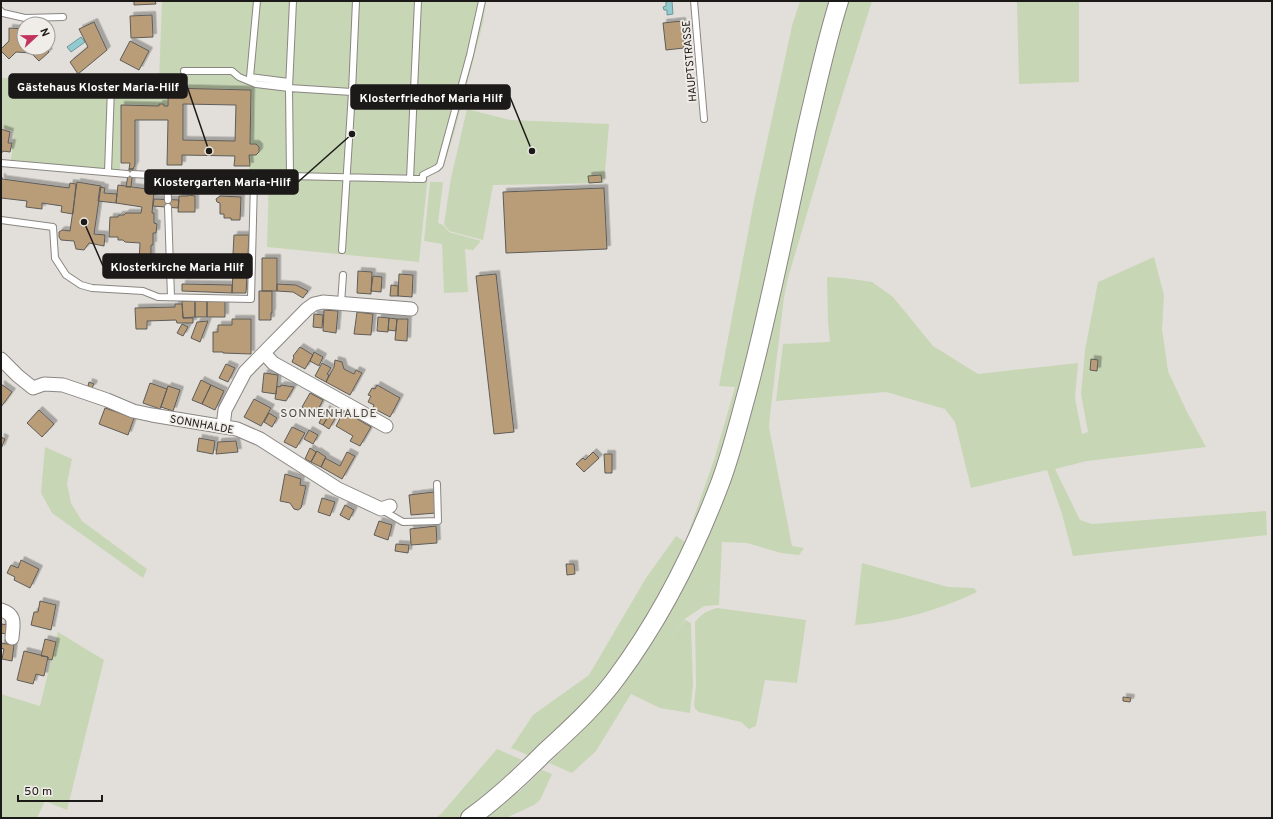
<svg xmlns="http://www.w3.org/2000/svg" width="1273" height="819" font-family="Overpass,sans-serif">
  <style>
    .green { fill: #c7d6b4 }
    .water { fill: #91cbd0; stroke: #6e9699 }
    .building { fill: #b99d79; stroke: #5f5c58; fill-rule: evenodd; filter: url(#shadow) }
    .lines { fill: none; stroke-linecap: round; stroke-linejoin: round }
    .service-casing { stroke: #8a8682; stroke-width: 8 }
    .minor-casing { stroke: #8a8682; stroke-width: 15 }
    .secondary-casing { stroke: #8a8682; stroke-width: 20 }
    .service { stroke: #fff; stroke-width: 6 }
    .minor { stroke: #fff; stroke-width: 13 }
    .secondary { stroke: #fff; stroke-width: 18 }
    .labels { text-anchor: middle; stroke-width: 3.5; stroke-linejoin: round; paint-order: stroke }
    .street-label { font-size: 11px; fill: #1c1a19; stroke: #f0ece7 }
    .neighbourhood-label { font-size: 12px; letter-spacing: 1px; fill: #4e4b47; stroke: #f0ece7 }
    .leader { fill: none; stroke: #1c1a19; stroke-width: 1.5 }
    .callout-dot { fill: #1c1a19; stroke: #f0ece7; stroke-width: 1.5 }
    .callout { fill: #1c1a19; stroke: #1c1a19; stroke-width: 1.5 }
    .callout-label { font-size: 12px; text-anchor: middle; font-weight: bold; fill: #fff }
  </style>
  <defs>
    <filter id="shadow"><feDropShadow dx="3.5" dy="-3.5" stdDeviation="0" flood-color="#0004"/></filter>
  </defs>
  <rect width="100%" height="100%" fill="#e2dfda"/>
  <path class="green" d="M162,1H486L483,23L453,137L443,168L439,172L428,175L419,262L267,247L269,174L249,173V155H256L259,152V147L256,144H250L251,90L168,88V106H164V104H160L159,106L120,119V171L11,160L14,131L1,128L2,78L159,82Z
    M800,1H832L748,361L726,440L693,533L688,534L714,460L735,387L719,386L754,201L792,26Z
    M847,1H872L836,115L788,278L784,297L770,415L769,427L792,546L804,548L799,555L781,553L747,543L722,542L719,605L704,606L686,618L663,650L685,620L691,623L693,684L690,713L660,708L631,694L596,751L572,773L549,763L572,741L571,740L693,564Z
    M1017,1H1079V82L1019,84Z
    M467,109L510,120L609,124L604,183L493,185L483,240L449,231L444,224L451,178Z
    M430,182H443L438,223L443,225L449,232L481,241L473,250L465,249L468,292L444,293L442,244L424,241Z
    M1154,257L1164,295L1162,329L1168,371L1186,410L1206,447L1087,461L1055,469L1080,520L1092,524L1266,511L1267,535L1073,556L1062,514L1047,470L971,488L955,422L945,409L886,392L776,401L783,344L830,342L828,321L827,277L844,278L872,282L893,297L933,346L978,374L1078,363L1075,398L1082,434L1088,432L1081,394L1085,350L1098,282Z
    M45,447L72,459L67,484L71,503L82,521L147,569L143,578L52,513L41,493Z
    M676,536L685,542L686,547L664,591L617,666L554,736L551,733L528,755L511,748L533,715L589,675L646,578Z
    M862,563L948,587L974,588L977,592C940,610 897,622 855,625Z
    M717,608L806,620L797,683L765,680L756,726L749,729L741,722L699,712L695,709L694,705L696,686L695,622C702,613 707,611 717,608Z
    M58,632L104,660L67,810L45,801L37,818H1V694L40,706Z
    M497,749L522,760L473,808L458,818H436L441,814Z
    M542,770L552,774L540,800L534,805L506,818H483L516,791L519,792Z"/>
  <path class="water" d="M672,1L673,14L667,15V10H664L663,7L666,6V2Z
    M81,37L85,42L71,52L67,47Z"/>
  <path class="building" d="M134,1H155L156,4L134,5Z
    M152,15L153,37L131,38L130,16Z
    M682,21L684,48L666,50L663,23Z
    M94,22L107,50L78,74L70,62L88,47L79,29Z
    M9,28L24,29V48H45L49,52L39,61L31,53L16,52L9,59L1,51V49L9,41Z
    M130,41L149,51L139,70L120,60Z
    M168,88L251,90L250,144H256L259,147V152L256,155H249L250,166H234L235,156L182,155V165H167L168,120H135V165L133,169H129L130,163H121V105L159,106V104H164V106H168ZM183,104L236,105L235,141L183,140Z
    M1,129L10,132L8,143H12L10,152L3,151V152H1Z
    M129,169H133L131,187H126Z
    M601,175L602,182L589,183L588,176Z
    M1,177H2V179L69,188L70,183L76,184L73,214L61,212L62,206L42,203V209L26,207L27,201L1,198Z
    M77,182L101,186L94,234L105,235L104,246L89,243L84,250L76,249L74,241L61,240L59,237V232L62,230L70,231Z
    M118,185L154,190L152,213H154V223L157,224L156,233H153V245H151V263L139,262L140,243L125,242L123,240H118V237H109L110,217H118L119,215H124L126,213H141L142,207L116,203Z
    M100,187L105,188L104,193L117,194L116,203L98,201Z
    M604,188L607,249L506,253L503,192Z
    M188,195L195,196V212H178L179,196H188Z
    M220,196L241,197L240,220H231V218H224V214H220V203L217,202L216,199Z
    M154,199L179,200L178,208L153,206Z
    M234,235H249L248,255L233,254Z
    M233,254L243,255L242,274L233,273Z
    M262,258H277V291H262Z
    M358,271L372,272L371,294L357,293Z
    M233,273L247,274L246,293H232Z
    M399,274L413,275L412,297L398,296Z
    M496,274L514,432L494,434L476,276Z
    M373,276L382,277L381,292L371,291Z
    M182,284L232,285V293L182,291Z
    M277,284L296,285L308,291L303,298L293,292L277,291Z
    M391,285L398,286V296H390Z
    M259,291H272V313H271V320H259Z
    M225,300V317H207V301Z
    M182,301H195V317L183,318Z
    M195,301H207V317H195Z
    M175,304H182L183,318H193V323H177L176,320L147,321V329H136L135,308L175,307Z
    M324,310L338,311L336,333L323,331Z
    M357,312L373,314L371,335L354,334Z
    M314,314L323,315L322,328L313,327Z
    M378,317L389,318L388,332L377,331Z
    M389,318L397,319L396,331L388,330Z
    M232,319H251V354L223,353V352H213V332H218V325H232Z
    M397,319H408L407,341L395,340Z
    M208,321L200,342L191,338L197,322Z
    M182,324L188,327L183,336L177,333Z
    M300,347L313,355L305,369L292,362L294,357L293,356Z
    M314,352L323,357L319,366L310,361Z
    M1091,359L1098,360L1097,371L1090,370Z
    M335,360L342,362L344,369L354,374L356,370L362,373L350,395L326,382L334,367Z
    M322,363L331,368L327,374L329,375L326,382L315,376Z
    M226,364L235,368L228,382L219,378Z
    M264,373L278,375L276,394L262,392Z
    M201,380L211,385L202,404L192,400Z
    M89,382L94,384L92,388L88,386Z
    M150,383L167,389L160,409L143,403Z
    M1,384L12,392L1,407Z
    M211,385L224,391L215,410L202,404Z
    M281,385L294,387L286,401L275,399L277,386L280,387Z
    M377,385L400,398L390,417L373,408L374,405L368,402L371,396L368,395L372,388L375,389Z
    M168,386L180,390L173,411L161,407Z
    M310,393L323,400L315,415L302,407Z
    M254,399L271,408L261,426L244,417Z
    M105,408L134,418L128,435L99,424Z
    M326,409L331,412L323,425L319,423Z
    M39,410L54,424L42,437L27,423Z
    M344,411L371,427L360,446L350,441L353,436L336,426Z
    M331,412L337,415L329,429L323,425Z
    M269,413L277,418L272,427L264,422Z
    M292,427L305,433L296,448L284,442Z
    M309,430L318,435L313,444L304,439Z
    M1,437L5,439L1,449Z
    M199,438L215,441L213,454L197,451Z
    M236,441L238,452L216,454L218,442Z
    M310,448L316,452L311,462L305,459Z
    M317,451L326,457L321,467L311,462Z
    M347,452L355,456L342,479L321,467L325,458L340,466Z
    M593,452L599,458L584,472L576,464L583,458L585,460Z
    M604,454H612V473H605Z
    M285,474L301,479L300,485L306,486L301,508L298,510L294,509L290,503L280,501Z
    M434,492L436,513L411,515L409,495Z
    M322,498L335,502L330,516L318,512Z
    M345,505L354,510L349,520L340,515Z
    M379,521L392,525L388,540L374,535Z
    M436,526L437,543L411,545L410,529Z
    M396,544L409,545L408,553L395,551Z
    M21,560L39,569L30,588L14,580L15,577L7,573L11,565L18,568Z
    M566,564H574L575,574L567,575Z
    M40,601L56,605L51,630L31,625L34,612H38Z
    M2,624L7,625L6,634L1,633Z
    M45,639L56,642L52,660L48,659V657L41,656Z
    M1,643L14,645L12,661L2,659L4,649L1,648Z
    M24,651L48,657L44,676L36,674L33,684L17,680Z
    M1123,697L1131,698L1130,702L1123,701Z"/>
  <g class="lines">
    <g class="service-casing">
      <path id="service" d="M257,1L250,77L289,82
        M694,1L704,119
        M1,11L3,13L25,18L63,17
        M184,71H232L239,77L256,84L289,88L293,1
        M352,92L289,88L290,176L423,179V175L437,168L440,165L470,55L482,1
        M1,163L127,174
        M108,172L111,87H139L166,91
        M167,177L168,200
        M410,179L418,1
        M168,207L171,297
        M1,220L53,227L55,258L66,275L81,285L92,288L143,291L158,297L251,299L254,181L133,174
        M342,250L352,92L356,1
        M341,303L343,275
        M382,510L403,522L438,521L437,484"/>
    </g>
    <g class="minor-casing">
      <path id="minor" d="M264,353L273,363L386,426
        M1,359L18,376L33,388L44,384L63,385L107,400L133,411L152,415L237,429L260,439L338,489L381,509L390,506
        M223,426L225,410L245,372L307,309L314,304L323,302L411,309
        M1,610C17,615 13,624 12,638"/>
    </g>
    <g class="secondary-casing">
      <path id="secondary" d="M470,818C497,799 520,777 543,754C569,730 596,706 617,677C660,619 693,554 719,486C731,455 739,421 748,389C771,302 788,214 807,127C817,85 826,42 839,1"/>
    </g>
    <use href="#service" class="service"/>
    <use href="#minor" class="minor"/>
    <use href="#secondary" class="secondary"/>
  </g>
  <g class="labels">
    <g class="street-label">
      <text transform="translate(689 61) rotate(-95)" y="4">HAUPTSTRASSE</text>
      <text transform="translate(202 424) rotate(10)" y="4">SONNHALDE</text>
    </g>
    <g class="neighbourhood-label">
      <text x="329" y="417">SONNENHALDE</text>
    </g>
  </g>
  <path class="leader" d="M209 151L187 86M532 151L510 97M352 134L298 182M84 222L103 266"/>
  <g class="callout-dot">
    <circle cx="209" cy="151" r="4"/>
    <circle cx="532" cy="151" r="4"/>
    <circle cx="352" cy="134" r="4"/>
    <circle cx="84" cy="222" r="4"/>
  </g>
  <g class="callout">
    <rect x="9" y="74" width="178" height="24" rx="4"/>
    <rect x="351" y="85" width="159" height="24" rx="4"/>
    <rect x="145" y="170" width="153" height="24" rx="4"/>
    <rect x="103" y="254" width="149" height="24" rx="4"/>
  </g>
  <g class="callout-label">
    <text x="98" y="91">Gästehaus Kloster Maria-Hilf</text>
    <text x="431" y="102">Klosterfriedhof Maria Hilf</text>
    <text x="222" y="186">Klostergarten Maria-Hilf</text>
    <text x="177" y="271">Klosterkirche Maria Hilf</text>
  </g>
  <rect width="1273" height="819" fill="none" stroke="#1c1a19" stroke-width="4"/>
  <g transform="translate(36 36) rotate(68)"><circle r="19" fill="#f0ece7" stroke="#9b9895"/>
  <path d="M0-3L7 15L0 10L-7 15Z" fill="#c2345d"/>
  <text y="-6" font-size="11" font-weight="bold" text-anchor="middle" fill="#1c1a19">N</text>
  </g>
  <path d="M18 795v6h84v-6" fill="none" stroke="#1c1a19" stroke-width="2"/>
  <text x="24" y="795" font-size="12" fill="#1c1a19" stroke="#f0ece7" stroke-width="3" paint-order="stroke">50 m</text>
</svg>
